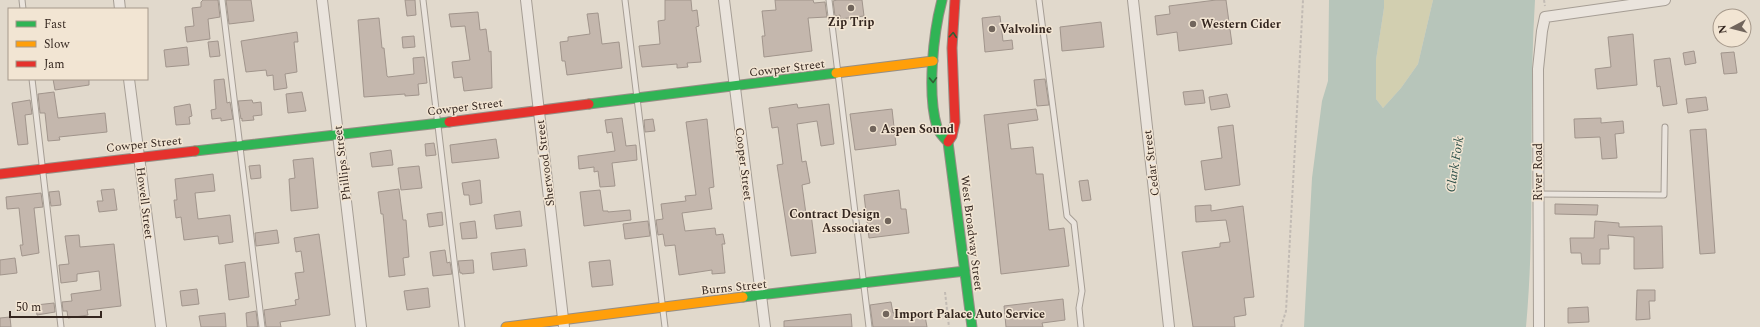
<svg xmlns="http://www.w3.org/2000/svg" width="1760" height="327" font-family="Spectral,serif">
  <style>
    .green { fill: #d2cfb0 }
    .water { fill: #b7c5ba }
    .building { fill: #c4b7ad; stroke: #a1958c }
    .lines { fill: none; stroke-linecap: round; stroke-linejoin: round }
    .lane-casing { stroke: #a69e95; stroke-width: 7 }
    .street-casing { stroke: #a69e95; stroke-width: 12 }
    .fast-casing { stroke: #968e85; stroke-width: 11 }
    .slow-casing { stroke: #968e85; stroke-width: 11 }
    .jam-casing { stroke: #968e85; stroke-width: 11 }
    .path { stroke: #c2bbb4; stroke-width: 2; stroke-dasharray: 3 2; stroke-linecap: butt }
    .lane { stroke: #eae4dd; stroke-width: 5 }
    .street { stroke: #eae4dd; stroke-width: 10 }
    .fast { stroke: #30b455; stroke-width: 9 }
    .slow { stroke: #ff9f0a; stroke-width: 9 }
    .jam { stroke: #e5322d; stroke-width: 9 }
    .oneway { stroke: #325f35 }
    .poi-dot { fill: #71655c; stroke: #f2e5d3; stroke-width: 1.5 }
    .labels { text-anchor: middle; stroke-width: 3; stroke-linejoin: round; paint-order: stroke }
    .poi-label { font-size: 12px; font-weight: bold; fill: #34261f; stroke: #f2e5d3; text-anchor: start }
    .street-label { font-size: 12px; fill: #34261f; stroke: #f2e5d3 }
    .water-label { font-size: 13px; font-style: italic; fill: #2f524b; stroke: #f2e5d3 }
  </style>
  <rect width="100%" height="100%" fill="#e1d9cc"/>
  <path class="green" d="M1384,0H1433L1418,64L1401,88L1383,108L1376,99V60L1384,8Z"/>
  <path class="water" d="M1329,0H1384V8L1376,60V99L1383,108L1401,88L1418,64L1433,0H1535C1528,109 1536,218 1526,327H1304L1312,178L1322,101L1328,81Z"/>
  <path class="building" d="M203,0H218L220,17L208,19L210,39L187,42L185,27L194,26L192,8L201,7V2Z
    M226,0H251L254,21L229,24Z
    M405,0H415L416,15L407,16Z
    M665,0H691L692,11L697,10L699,26L696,27L701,62L687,63L688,67L677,68V64L642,67L639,46L660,44L658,21L665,20Z
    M775,0H813L814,3L825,2L827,17L808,18L812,51L764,57L762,36H765L762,11L776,10Z
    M837,0H862L864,16L840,19V15L835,16L833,1Z
    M1216,0H1226L1232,44L1179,51L1177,32L1157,35L1155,16L1170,14L1169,6Z
    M478,12L480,30L486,29L489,52L491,51L492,88L464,91L462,77L454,78L452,62L470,60L465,26L451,27L449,14Z
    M598,13L602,44L619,42L622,68L567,75L565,61H562L560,42L568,41V37L590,34L587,14Z
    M1000,16L1003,41L1012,40L1013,49L985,52L982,18Z
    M379,18L382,48H384L387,76L388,77L414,74L413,58L424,57L427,83L418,84L419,95L405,96V94L364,97L358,20Z
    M1101,22L1104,47L1062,51L1060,27Z
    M297,32L298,42H294L297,72L285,74L287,88L274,90L273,75L267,76L266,70L246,72L241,41Z
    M1633,34L1637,85L1597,89L1595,69L1611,67L1608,37Z
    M414,36L415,47L403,48L402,37Z
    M218,41L220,56L210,57L208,42Z
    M187,47L189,65L166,67L164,50Z
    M1694,51L1696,63L1685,65L1683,53Z
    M1734,52L1737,73L1724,74L1721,53Z
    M1670,58L1677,104L1663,106L1660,86L1657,87L1654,60Z
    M53,79H89V85L55,90Z
    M224,79L227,103L230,102L233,119L221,121V118L212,119L211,110L216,109L214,80Z
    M1045,79L1049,105L1037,106L1034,80Z
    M1203,90L1205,103L1185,105L1183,92Z
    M54,92L58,118L105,113L107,132L59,137L60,140L48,141L45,113H40L38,94Z
    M302,92L306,111L288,113L286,94Z
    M1227,94L1230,107L1211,110L1209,97Z
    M1706,97L1708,110L1688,113L1686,99Z
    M30,100L32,114L25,115L28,144L18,145L12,103Z
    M252,100L253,103L261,102L262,115L253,116L254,120L242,121V118L241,119L238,101Z
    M190,104L192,116L189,117L190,124L176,125L174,107Z
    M797,104L798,108L829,104L834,144L821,146L817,121L797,124L802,162L806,161L810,183L802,185L806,214H811L816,253L791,256L777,165L783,164L778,127L772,128L769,108Z
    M892,109L896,145L855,150L850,114Z
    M1036,109L1038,120L1008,124L1011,149L1033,147L1036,174H1043L1049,230L1064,228L1069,266L1001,274L984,115Z
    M622,118L626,146L636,145L637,160L612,163L615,186L600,187L598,171L594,172V167L579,169L578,156L615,151L612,132L607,133L605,120Z
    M1601,118V123L1623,121L1624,133L1615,134L1617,158L1602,159L1600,137L1575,138L1574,119Z
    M653,119L655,131L645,132L644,120Z
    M707,119L714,187L709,188L712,209L682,213L685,231L715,228L716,235L723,234L725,244H722L725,273L712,274V270L679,275L675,245L665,246L663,234L658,235L656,220L663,219L661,204L686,201L685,196L696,195L686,122Z
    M1233,125L1240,185L1205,190L1201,161L1222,158L1218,127Z
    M1706,129L1715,253L1700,254L1690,130Z
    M496,139L499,158L452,163L450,145Z
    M434,143L436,155L426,156L425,144Z
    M391,150L393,165L372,167L370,153Z
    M313,158L318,208L291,211L289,179L295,178L293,160Z
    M260,165L261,178L251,179L249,166Z
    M419,166L422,188L401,190L398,168Z
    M213,174L215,191L195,193L198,219L230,215L233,242L219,244L218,236L184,240L181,217L176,218L174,200H177L175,179Z
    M480,180L482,203L470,205L469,195H464L462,183Z
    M1088,180L1091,200L1082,201L1079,181Z
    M114,189L117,210L99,212L97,201H103L101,190Z
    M399,189L403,220H406L409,257L403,258L405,275L389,277L383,214H381L378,192Z
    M600,190L603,211H608V212L630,210L631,220L584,226L580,192Z
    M899,190L901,209H906L909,233L869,238L864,195Z
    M59,191L61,205L51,206L49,192Z
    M41,193L43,207L34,208L39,253L22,256L20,245H23L19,208L7,209L6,197Z
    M1555,204L1598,205L1597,215L1555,214Z
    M1211,205V211L1243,206L1254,297L1244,298L1246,315L1234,317L1235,327H1193L1182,252L1220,247V243L1230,242L1226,220L1196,222L1195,206Z
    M520,211L522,226L496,229L494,215Z
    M442,212L443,225L429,227L427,214Z
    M475,221L477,238L462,239L460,223Z
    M648,221L650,236L625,239L623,224Z
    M1595,221L1619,223V227L1662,226L1663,268L1634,269V237L1608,235L1609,249H1600V264H1582L1581,253H1571L1570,238H1594Z
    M277,230L279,243L256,246L255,233Z
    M319,234L330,315L280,322L281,327H266L264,310L296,305L295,300L299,299L295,273L304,272L301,251L296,252L294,238Z
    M79,235L80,247L114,244L121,306L87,310L88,315L68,318L67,311H63L62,302L72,301L71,294L101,290L99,271L77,274V281L61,283L59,265L69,264L65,236Z
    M525,249L527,266L493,270L491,253Z
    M445,250L447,263L450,262L452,274L433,276L430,252Z
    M15,258L17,273L0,275V260Z
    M473,260L474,273L462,274V273H460L458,261Z
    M610,260L613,285L592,287L589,262Z
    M245,262L249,297L229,300L225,265Z
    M428,288L430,307L407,310L404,291Z
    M197,289L199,304L182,306L180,291Z
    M1637,290H1655V301H1649L1650,319L1636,320Z
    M1063,299L1065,320L1042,323L1043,327H1006L1004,306Z
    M891,302L893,313L901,312L902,319L925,316L927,327H873L870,305Z
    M54,303L55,312L37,315L36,305Z
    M1588,307L1589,322L1568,323V308Z
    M256,311L258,327H247L246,313Z
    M225,313L226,327H201L199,316Z
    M851,314L852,327H784V321Z
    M10,317L11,327H0V318Z"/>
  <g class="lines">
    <g class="lane-casing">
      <path id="lane" d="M22,0L23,9
        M222,0L262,327
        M423,0L462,327
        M625,0L665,327
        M829,0L869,327
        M1039,0L1067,216L1074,223L1082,291L1079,308L1081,327
        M32,79L61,327
        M1538,194L1664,195L1665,127"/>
    </g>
    <g class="street-casing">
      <path id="street" d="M119,0L120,9
        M322,0L361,327
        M526,0L564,327
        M724,0L765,327
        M1133,0L1169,327
        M129,79L161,327
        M1539,327L1538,69L1542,31L1545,17L1665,0"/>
    </g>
    <g class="fast-casing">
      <path id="fast" d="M942,0C933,34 927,94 937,127C939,133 944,138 948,142L972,327
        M589,104L836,73
        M195,151L449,122
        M743,297L965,271"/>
    </g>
    <g class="slow-casing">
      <path id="slow" d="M836,73L933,61
        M506,327L743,297"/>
    </g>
    <g class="jam-casing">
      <path id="jam" d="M449,122L589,104
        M948,142L952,136L955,122L952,48L955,0
        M0,174L195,151"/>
    </g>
    <path class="path" d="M1544,0L1545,6
      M945,292L949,327
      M1281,327L1286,311L1303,0"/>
    <use href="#lane" class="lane"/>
    <use href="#street" class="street"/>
    <use href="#fast" class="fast"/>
    <use href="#slow" class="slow"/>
    <use href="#jam" class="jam"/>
  </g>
  <defs><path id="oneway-chevron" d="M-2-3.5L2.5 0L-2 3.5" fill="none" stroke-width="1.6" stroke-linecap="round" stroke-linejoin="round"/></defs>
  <g class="oneway">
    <use href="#oneway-chevron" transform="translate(953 35) rotate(-85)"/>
    <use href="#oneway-chevron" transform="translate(933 80) rotate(88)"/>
  </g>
  <g class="poi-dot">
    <circle cx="851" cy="8" r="4"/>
    <circle cx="1193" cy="24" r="4"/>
    <circle cx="992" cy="29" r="4"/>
    <circle cx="873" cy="129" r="4"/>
    <circle cx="888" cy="221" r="4"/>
    <circle cx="886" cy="314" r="4"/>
  </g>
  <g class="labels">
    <g class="poi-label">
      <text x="851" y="26" text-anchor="middle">Zip Trip</text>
      <text x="1201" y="28">Western Cider</text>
      <text x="1000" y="33">Valvoline</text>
      <text x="881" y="133">Aspen Sound</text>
      <text x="880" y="218" text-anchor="end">Contract Design<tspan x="880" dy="14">Associates</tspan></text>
      <text x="894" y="318">Import Palace Auto Service</text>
    </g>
    <g class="street-label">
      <text transform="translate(787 68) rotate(-7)" y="4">Cowper Street</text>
      <text transform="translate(465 107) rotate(-7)" y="4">Cowper Street</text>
      <text transform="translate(144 144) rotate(-6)" y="4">Cowper Street</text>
      <text transform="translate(342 163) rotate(-97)" y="4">Phillips Street</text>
      <text transform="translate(545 163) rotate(-97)" y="4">Sherwood Street</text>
      <text transform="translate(1151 163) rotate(-97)" y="4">Cedar Street</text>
      <text transform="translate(744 164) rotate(83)" y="4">Cooper Street</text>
      <text transform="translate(1538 172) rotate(-90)" y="4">River Road</text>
      <text transform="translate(145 203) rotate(83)" y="4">Howell Street</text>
      <text transform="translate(972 233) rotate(83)" y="4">West Broadway Street</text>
      <text transform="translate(734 287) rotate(-6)" y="4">Burns Street</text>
    </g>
    <g class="water-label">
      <text transform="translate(1454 164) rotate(-81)" y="5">Clark Fork</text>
    </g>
  </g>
  <rect x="8" y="8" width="140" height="72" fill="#f2e5d3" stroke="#a6998b"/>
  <rect x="16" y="21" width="20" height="6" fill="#30b455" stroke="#a6998b"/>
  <text x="44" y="28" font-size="12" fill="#34261f">Fast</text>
  <rect x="16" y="41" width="20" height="6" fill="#ff9f0a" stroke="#a6998b"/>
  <text x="44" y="48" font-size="12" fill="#34261f">Slow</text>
  <rect x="16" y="61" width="20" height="6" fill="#e5322d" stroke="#a6998b"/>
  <text x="44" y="68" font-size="12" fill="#34261f">Jam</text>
  <g transform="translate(1732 28) rotate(263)"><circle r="19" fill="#f2e5d3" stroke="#a6998b"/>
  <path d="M0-3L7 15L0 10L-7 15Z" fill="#71655c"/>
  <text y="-6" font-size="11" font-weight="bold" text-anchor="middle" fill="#34261f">N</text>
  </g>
  <path d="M10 311v6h91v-6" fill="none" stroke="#34261f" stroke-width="2"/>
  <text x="16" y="311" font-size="12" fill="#34261f" stroke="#f2e5d3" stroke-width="3" paint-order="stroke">50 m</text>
</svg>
